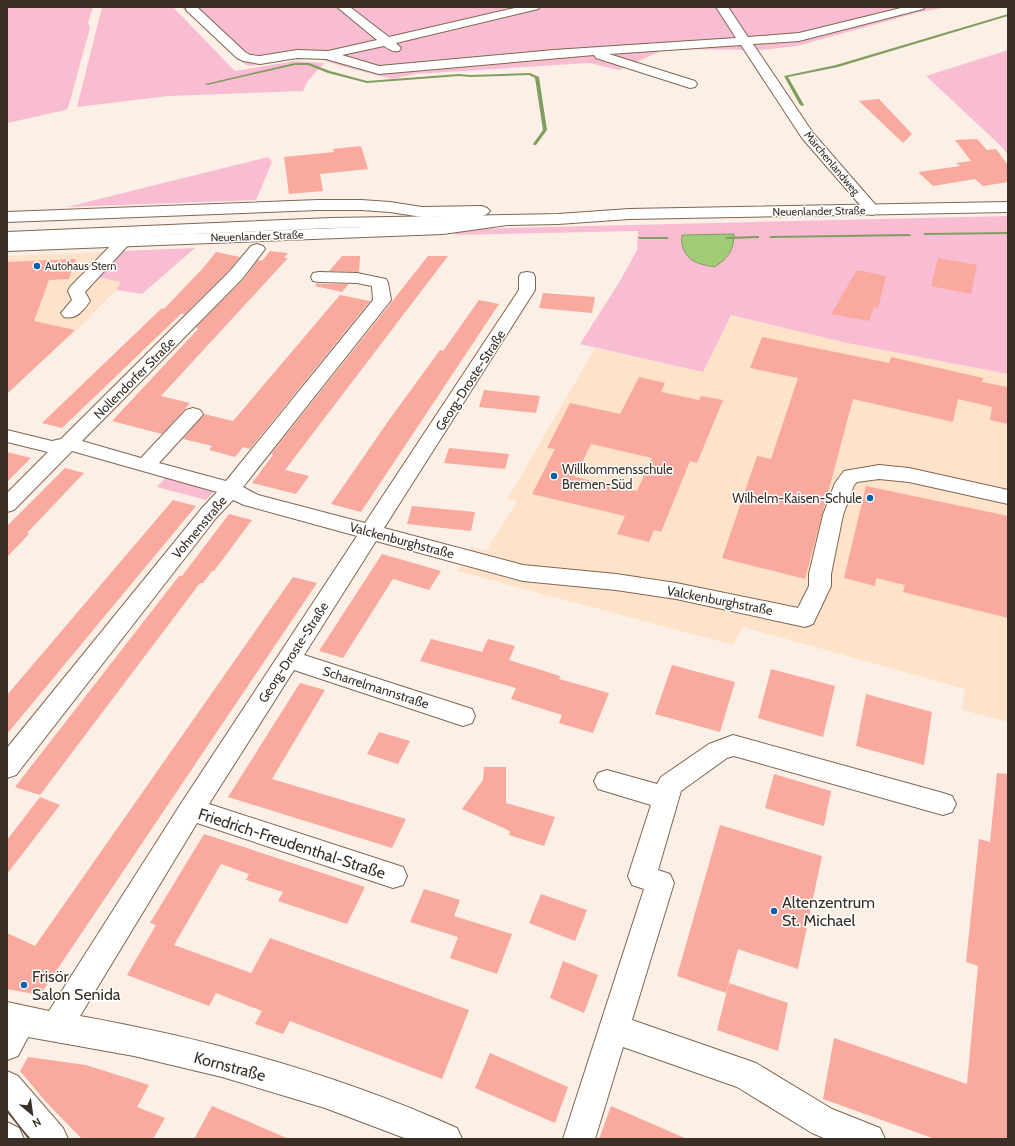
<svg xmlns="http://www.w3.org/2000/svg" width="1015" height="1146" font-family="Cabin,sans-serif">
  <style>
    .built { fill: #ffe2ca }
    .green { fill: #f8bdd3 }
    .water { fill: #a0cc78; stroke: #819d5f }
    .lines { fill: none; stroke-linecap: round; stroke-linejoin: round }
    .stream { fill: #819d5f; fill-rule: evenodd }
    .building { fill: #f9a99d; fill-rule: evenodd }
    .minor-casing { stroke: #7f6650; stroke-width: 2 }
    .major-casing { stroke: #7f6650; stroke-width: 2 }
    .highway-casing { stroke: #7f6650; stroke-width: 2 }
    .minor { fill: #fff; fill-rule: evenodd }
    .major { fill: #fff; fill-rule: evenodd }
    .highway { fill: #fff; fill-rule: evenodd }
    .tram { stroke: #594e44; stroke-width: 1.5 }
    .poi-dot { fill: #0861af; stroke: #fff; stroke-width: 1.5 }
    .labels { text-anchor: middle; stroke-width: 3; stroke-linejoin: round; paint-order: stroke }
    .far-street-label { font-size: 11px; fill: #3a2f25; stroke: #fff }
    .far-poi-label { font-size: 11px; fill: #3a2f25; stroke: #fff; text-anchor: start }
    .street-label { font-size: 13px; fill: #3a2f25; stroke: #fff }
    .poi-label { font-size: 13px; fill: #3a2f25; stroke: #fff; text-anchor: start }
    .near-street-label { font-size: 16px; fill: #3a2f25; stroke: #fff }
    .near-poi-label { font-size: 16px; fill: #3a2f25; stroke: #fff; text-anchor: start }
  </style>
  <rect width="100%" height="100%" fill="#fcf0e6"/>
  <path class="built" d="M121,251L98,277L122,282L116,290L83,324L7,393V256Z
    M731,315L847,343L1008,374V722L962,710L965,689L743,627L733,645L457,571L471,547L486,551L517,501L508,498L595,348L703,372Z"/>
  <path class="green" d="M7,7H93L88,23L90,28L68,108L66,110L7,123Z
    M102,7H173L235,71L295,61L324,63L307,82L303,91L168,96L77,107Z
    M181,7H948L920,12L797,46L761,50L665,49L619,70L589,63L415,74L392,79L338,65L313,57L302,56L252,66L246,65Z
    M1008,50V155L1002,147L926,76Z
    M268,157L272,162L256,200L67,207Z
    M1008,216V374L847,343L731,315L703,372L580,344L620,281L637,250L638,231L453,235L463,229Z
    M195,248L142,294L116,290L121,282L98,277L121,251Z
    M173,469L218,486L206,500L157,487Z"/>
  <path class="water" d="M734,234C734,250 728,259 714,267C700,264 689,263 683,248C682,244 681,240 682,235Z"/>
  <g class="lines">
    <path class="stream" d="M1008,14V16L838,67L788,77L804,105L803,106L800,105L784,76L836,65Z
      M295,63H309L330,71L367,81L459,74L470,75L530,73L539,77L547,130L536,145H534L533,144L543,130L535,78L529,75L470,77L459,76L367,83L328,73L308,65H295L207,85L205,84Z
      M1008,232V234L925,235L923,234L925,233Z
      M909,234L911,235V236L771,238L769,237L771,236Z
      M757,236H759V238L727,239L725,238L727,237Z
      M638,237H667L669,238L667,239H640L638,238Z"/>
  </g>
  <path class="building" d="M879,99L912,134L903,143L859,101Z
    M977,139L987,150L996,149L1008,165V182L983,186L975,179L933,186L918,172L960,166L956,163L971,161L955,140Z
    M361,146L368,169L320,174L323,191L289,194L284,157L334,152L333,149Z
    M270,251L288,253L284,258H288L161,396L190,403L185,409L162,434L112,421L198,329L196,327L243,280L258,260L262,261Z
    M216,252L240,257L229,270L184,315L182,313L62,428L42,423L162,308L164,309L203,268Z
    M342,256H360L359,272L329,271Z
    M428,256H448L285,470L309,476L296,494L252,483L273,455L271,454Z
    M938,258L977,265L971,294L931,286Z
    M76,259L69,279L49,280L34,321L75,330L7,394V262Z
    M857,270L886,276L878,308L874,307L869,321L831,314Z
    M317,283L319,284H349L342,292L315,286Z
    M543,293L595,297L592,313L539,308Z
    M340,295L370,301L250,449L243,447L235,457L209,450L212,446L183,439L204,414L233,421Z
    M479,300L499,304L361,512L331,504L389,420L440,350L443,351Z
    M762,337L889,363L891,357L983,378L982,382L1008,387V424L990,420L992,407L958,399L953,422L853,399L805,579L722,558L757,456L771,459L798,378L750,368Z
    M639,377L665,383L661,392L699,400L701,396L723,400L697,463L690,461L661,532L654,530L649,542L617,534L625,516L532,494L555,449L547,448L570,403L620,414ZM591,444L652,458L637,491L575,477Z
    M484,390L540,396L536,413L479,407Z
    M449,448L509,454L505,469L444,463Z
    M7,452L31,458L7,482Z
    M65,468L84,473L27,533L29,534L7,557V526Z
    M866,486L1008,516V618L903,592L905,585L876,578L875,586L844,578Z
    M173,500L196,506L7,734V695Z
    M412,506L475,512L471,531L407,524Z
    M229,514L252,520L214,571H212L203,583H200L40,795L15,787L179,576H182Z
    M382,554L441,571L429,590L393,579L343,658L319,651Z
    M293,577L317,583L40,995L7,989V933L35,946Z
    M431,639L482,652L488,639L515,646L509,660L560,676L559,679L609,693L593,733L559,723L562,715L511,699L516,688L420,661Z
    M672,665L735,682L720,732L655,714Z
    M771,669L835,686L823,737L758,718Z
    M300,683L325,690L272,779L406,819L392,848L228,797Z
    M866,694L932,712L924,765L856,746Z
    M379,732L410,741L398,764L367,754Z
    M484,767H506V803L555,817L544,846L509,835L510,831L462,809L483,780Z
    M997,773L1008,774V1139H935L823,1099L834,1038L967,1084L978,966L966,962L979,839L990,842Z
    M774,774L831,791L824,826L765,808Z
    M40,797L60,805L7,874V840Z
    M720,825L822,856L798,969L738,949L726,993L677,976Z
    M204,834L365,887L347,924L278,901L283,892L246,880L249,874L221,864L174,945L251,973L270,938L469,1010L442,1079L290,1021L283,1034L255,1024L262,1011L216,993L209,1006L127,975L156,925L150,923Z
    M424,889L460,900L454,916L512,934L497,974L450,958L458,937L410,922Z
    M541,894L587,910L575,941L529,923Z
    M563,961L598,975L584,1013L550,998Z
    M729,983L788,1003L778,1051L717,1030Z
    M490,1053L568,1087L555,1123L475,1088Z
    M28,1057L86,1065L149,1085L137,1107L165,1118L153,1139H82L46,1102L20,1071Z
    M212,1106L289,1139H194Z
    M611,1106L687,1139H599Z"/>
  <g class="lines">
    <g class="minor-casing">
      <path id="minor" d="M185,7H197L245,52L250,55L260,56L297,50L328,51L377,40L337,7H350L389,37L519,7H540L538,9L396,43L401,48L399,51C393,52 390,50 384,46L342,55L379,66L554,50L736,38L716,7H728L748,37L799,33L905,7H925L923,9L799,41L753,44L813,133L880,210L877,213L872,215L867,213L802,138L741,45L609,54L695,81L697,84L695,87L690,88L596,58L594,55L379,74L326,59L297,58L260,64L243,61L237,58L187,11Z
        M124,236L130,238L132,241L85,292L90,301C83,311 76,320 64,317L61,313L72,300L68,291L70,287L118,238Z
        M257,244L263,246L265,249L242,279L82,441L141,458L186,410L193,408L200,410L203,414L200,418L159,463L226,481L373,300L372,286L357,283L319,282L313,281L311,277L313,273L319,272L357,273L386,279L388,283L391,300L243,487L258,495L365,523L519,290V277L521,273L527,272L533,273L535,277V290L384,528L523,565L616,574L676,583L798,608L809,586V574L823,515L835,483L844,471L879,465L909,468L1008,490V504L909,482L879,479L857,482L854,485L843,515L831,574V586L813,624L805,627L676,599L616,590L523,581L376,541L304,655L472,709L475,716L472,723L463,726L294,670L209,804L403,867L407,876L403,885L393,888L197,823L80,1016C209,1039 337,1074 457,1128L462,1139H407L325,1108L222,1077L134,1056L28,1037L18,1056L7,1060V1002L49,1011L182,802L357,536L244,505L233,500L216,518L16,775L7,778V748L202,508L217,492L72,451L14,510L7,512V493L48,452L7,442V430L52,441L61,439L230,271L251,246Z
        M733,735L943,793L952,796L956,804L952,812L943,815L734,756L727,758L681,791L658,870L670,874L674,883L632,1020L756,1063L832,1109L880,1128L885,1139H826L812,1133L737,1087L623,1047L595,1139H563L644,889L632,885L628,876L651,805L598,789L594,781L598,773L607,770L657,784L661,777L709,744Z
        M7,1071L18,1076L63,1128L68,1139H31L7,1111Z
        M7,1122L19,1128L24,1139H7Z"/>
    </g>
    <g class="major-casing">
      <path id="major" d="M318,200H361L390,202L422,207L482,206L487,208L490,211L487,214L482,216L422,217L390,212L361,210H318L7,222V212Z
        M1008,202V212L629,219L558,224L507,225L443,234L7,251V241L443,224L507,215L558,214L629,209Z"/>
    </g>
    <g class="highway-casing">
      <path id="highway" d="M507,215L513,217L515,220L513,223L507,225L331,228L7,242V232L331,218Z"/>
    </g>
    <use href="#minor" class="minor"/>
    <use href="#major" class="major"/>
    <use href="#highway" class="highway"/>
    <path class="tram" d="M7,1110L29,1139"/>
  </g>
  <g class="poi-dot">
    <circle cx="37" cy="266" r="4"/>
    <circle cx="554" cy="476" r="4"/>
    <circle cx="870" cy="498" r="4"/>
    <circle cx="774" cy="911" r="4"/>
    <circle cx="24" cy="985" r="4"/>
  </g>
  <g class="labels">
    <g class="far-street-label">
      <text transform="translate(832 163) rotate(50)" y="4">Märchenlandweg</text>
      <text transform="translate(819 211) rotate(-1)" y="4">Neuenlander Straße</text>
      <text transform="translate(257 236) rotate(-2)" y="4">Neuenlander Straße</text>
    </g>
    <g class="far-poi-label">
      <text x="45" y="270">Autohaus Stern</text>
    </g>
    <g class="street-label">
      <text transform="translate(134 378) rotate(-45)" y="5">Nollendorfer Straße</text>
      <text transform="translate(470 380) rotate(-57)" y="5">Georg-Droste-Straße</text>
      <text transform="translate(199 527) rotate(-50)" y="5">Vohnenstraße</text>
      <text transform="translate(402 540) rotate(15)" y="5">Valckenburghstraße</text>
      <text transform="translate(720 600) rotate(11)" y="5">Valckenburghstraße</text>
      <text transform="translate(293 652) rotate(-57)" y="5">Georg-Droste-Straße</text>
      <text transform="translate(376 687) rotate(18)" y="5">Scharrelmannstraße</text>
    </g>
    <g class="poi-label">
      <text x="562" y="474">Willkommensschule<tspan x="562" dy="15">Bremen-Süd</tspan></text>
      <text x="862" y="503" text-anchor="end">Wilhelm-Kaisen-Schule</text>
    </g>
    <g class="near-street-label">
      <text transform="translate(292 843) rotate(18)" y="6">Friedrich-Freudenthal-Straße</text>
      <text transform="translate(230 1066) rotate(15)" y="6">Kornstraße</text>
    </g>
    <g class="near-poi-label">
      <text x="782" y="908">Altenzentrum<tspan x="782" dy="18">St. Michael</tspan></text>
      <text x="32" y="982">Frisör<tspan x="32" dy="18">Salon Senida</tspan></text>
    </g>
  </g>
  <rect width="1015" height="1146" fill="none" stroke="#3a2f25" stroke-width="16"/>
  <g transform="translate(32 1114) rotate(151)" stroke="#ffffff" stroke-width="3" paint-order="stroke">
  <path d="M0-3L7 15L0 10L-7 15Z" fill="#3a2f25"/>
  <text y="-6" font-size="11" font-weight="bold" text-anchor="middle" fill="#3a2f25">N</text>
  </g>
</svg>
